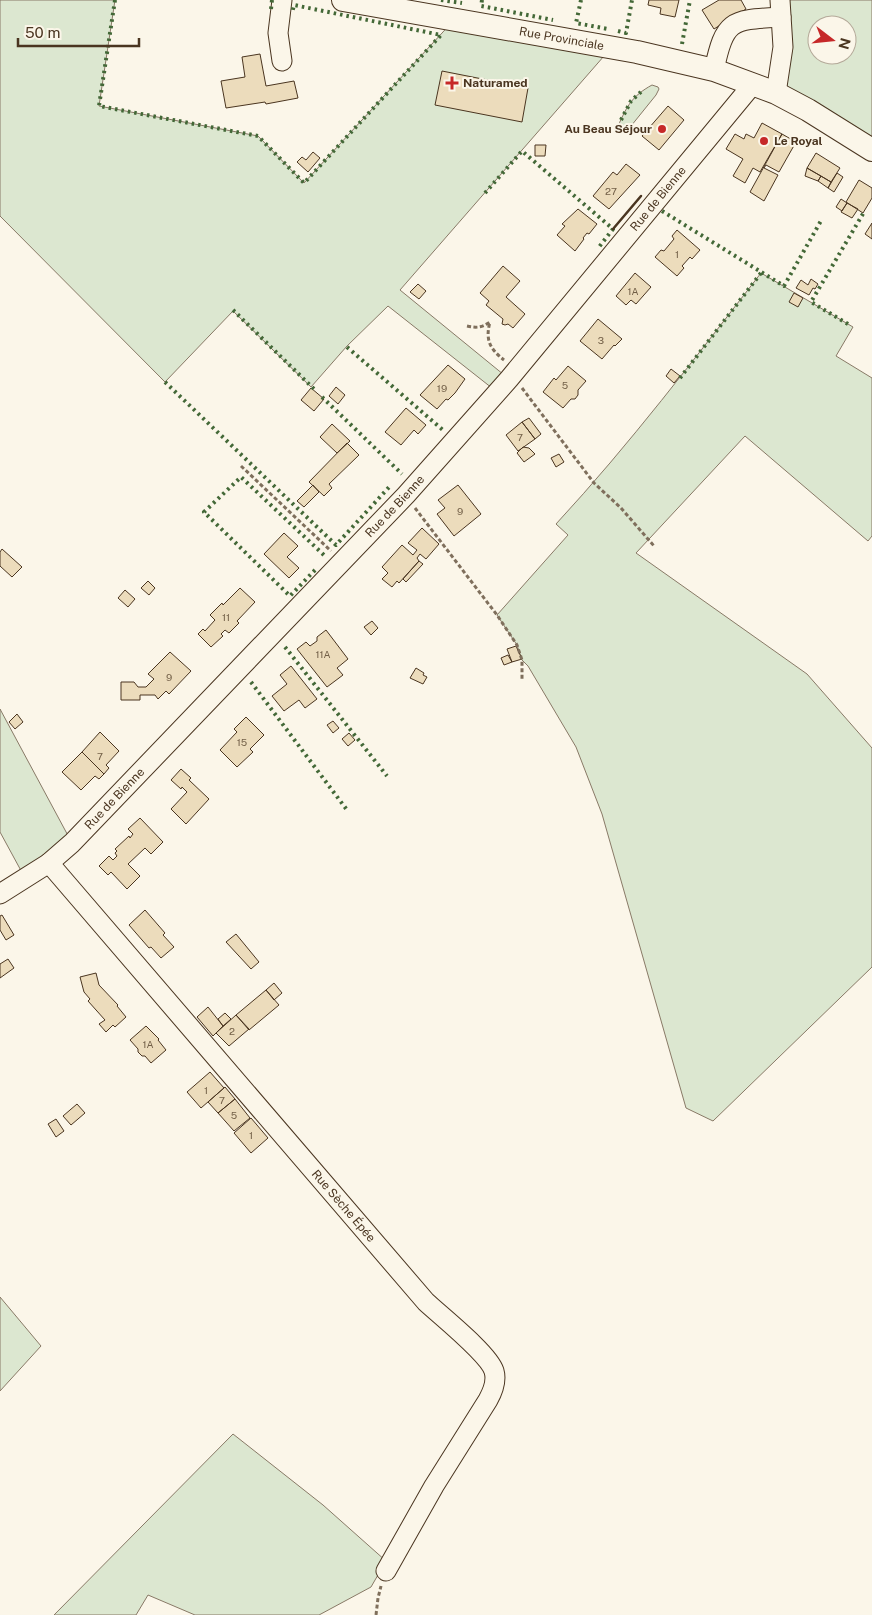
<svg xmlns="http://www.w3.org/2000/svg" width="872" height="1615" font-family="'Public Sans',sans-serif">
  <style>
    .green { fill: #dce7d0; stroke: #887966; fill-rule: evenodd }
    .building { fill: #ecdcbc; stroke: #4a3520 }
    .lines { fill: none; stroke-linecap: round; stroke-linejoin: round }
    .minor-casing { stroke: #4a3520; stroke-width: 21 }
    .major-casing { stroke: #4a3520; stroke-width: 24 }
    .path { stroke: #7f6f5c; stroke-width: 3; stroke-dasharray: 4 2.5; stroke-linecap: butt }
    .minor { stroke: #fbf6e9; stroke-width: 19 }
    .major { stroke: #fbf6e9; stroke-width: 22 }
    .hedge { stroke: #436837; stroke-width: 4; stroke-dasharray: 2.5 4; stroke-linecap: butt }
    .wall { stroke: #4a3520; stroke-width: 2.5 }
    .poi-dot { fill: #c62828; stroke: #fbf6e9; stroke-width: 2 }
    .labels { text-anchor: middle; stroke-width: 4; stroke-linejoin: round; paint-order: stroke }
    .number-label { font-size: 10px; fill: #725f47 }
    .street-label { font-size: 12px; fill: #4a3520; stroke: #fbf6e9 }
    .poi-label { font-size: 12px; font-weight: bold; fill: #4a3520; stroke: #fbf6e9; text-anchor: start }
  </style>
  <rect width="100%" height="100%" fill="#fbf6e9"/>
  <path class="green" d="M0,0H115L99,106L258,136L304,183L454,20L611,48L400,290L509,379L497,392L388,306L347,346L311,387L233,311L165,382L0,216Z
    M780,0H872V150L776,93ZM817,25H847V55H817Z
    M652,85L658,87L659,89L656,95L627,131H620L618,126C627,106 632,96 652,85Z
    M761,273L853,327L836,356L872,378V536L868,541L745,436L636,553L807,674L872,748V967L713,1121L686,1108L602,814L576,747L528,666L522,660L517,645L497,615L568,535L556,524C630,444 695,358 761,273Z
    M0,709L72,843L25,878L0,832Z
    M0,1297L41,1346L0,1391Z
    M233,1434L323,1505L386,1561L371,1587L319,1615H195L148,1595L136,1615H54Z"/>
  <path class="building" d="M649,0H679L675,17L660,14L661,8L648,5Z
    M719,0H741L746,9L714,29L702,10Z
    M260,54L266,86L294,81L298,98L266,104L265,102L226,108L221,81L245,77L242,57Z
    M442,71L528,88L522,122L435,105Z
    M668,106L684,120L659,150L642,136Z
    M762,123L782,134L760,172L753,168L745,183L733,176L743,159L726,149L735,134L744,139L746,134L754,138Z
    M782,134L796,142L779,172L766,165L764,168L778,175L764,201L750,192Z
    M535,145H546L545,156H535Z
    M313,152L320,158L308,172L297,162L302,157L306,160Z
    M816,153L840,168L831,182L807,168Z
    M626,164L640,175L609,209L593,196L613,172L617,175Z
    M807,168L821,176L818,181L805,176Z
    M837,173L843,177L834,192L828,188Z
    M821,176L831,182L828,188L818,181Z
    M859,180L872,188V198L863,213L846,202Z
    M841,199L847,203L842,211L836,207Z
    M847,203L858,209L852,218L841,212Z
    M578,209L597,224L589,234L587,233L583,238L584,239L575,251L557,235L565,226L562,224Z
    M872,223V239L865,234Z
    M677,230L700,250L692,259L690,257L682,266L684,268L677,276L655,257L661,250L664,251L674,239L672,236Z
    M503,266L520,281L506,297L525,314L513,328L508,324L505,325L502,324L503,319L486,305L489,301L480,293Z
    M635,273L651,287L636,304L631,300L626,305L616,296Z
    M811,279L818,284L815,289L813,288L809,295L796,288L801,280L808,285Z
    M418,284L426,291L419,299L410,292Z
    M794,293L803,298L798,307L789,302Z
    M598,319L622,339L615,346L614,345L602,359L580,341Z
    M448,365L465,379L455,393L448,400L446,399L437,409L420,395Z
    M568,366L586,381L578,390V395L575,399H571L563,408L543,392L554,378L556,380Z
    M671,369L680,376L674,383L666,376Z
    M336,387L345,395L338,404L329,396Z
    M311,388L324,399L314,411L301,400Z
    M406,408L426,425L418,434L414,430L401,445L385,432Z
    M529,418L541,434L535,439L522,422Z
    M522,422L535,439L518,451L506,435Z
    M332,424L350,441L337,453L320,437Z
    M347,443L359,455L329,484L332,488L324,496L309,482Z
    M523,447L529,448L535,454L524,462L517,453Z
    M559,454L564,462L556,467L551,458Z
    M313,485L319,492L304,507L297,501Z
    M458,485L481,514L454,536L437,514L445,508L438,500Z
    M422,528L439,544L426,559L420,554L417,558L419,561L399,583L397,581L392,587L382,579L388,573L382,567L402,545L413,555L417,550L408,543Z
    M284,533L298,546L287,557L299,568L289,578L264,554Z
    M2,549L22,567L12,577L0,566V552Z
    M419,561L423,564L406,582L403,579Z
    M148,581L155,588L149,595L141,588Z
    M240,588L255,602L237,621L239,623L229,633L225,630L221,634L223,636L211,647L198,634L203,629L205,631L215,620L210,615L222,603L223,605Z
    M125,590L135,599L128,607L118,598Z
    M372,621L378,628L371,635L364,627Z
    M326,630L348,659L337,668L343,675L327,687L297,649L306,642L310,646L317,641V637Z
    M516,646L522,659L512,662L507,649Z
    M170,652L191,671L169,694L166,691L158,699L155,695H140V700H121V682H134L138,687H146L154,679L148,674Z
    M508,655L512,662L504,665L501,658Z
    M291,666L317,699L305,708L299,700L284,711L272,696L287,684L280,675Z
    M416,668L424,673L423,675L427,677L423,684L410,678Z
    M17,714L23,722L15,729L9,722Z
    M246,717L264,735L250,749L253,752L237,767L220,750L237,732L234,729Z
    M333,721L339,728L333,733L327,725Z
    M100,732L119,751L106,765L109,768L104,774L82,752Z
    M349,733L355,740L348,746L342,739Z
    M82,752L104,774L99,779L95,776L81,790L62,772Z
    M181,769L191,778L189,780L209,799L186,824L171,809L187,792L182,787L181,789L171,780Z
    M140,818L163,842L151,854L145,848L128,864L140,876L127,889L111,872L108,875L99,866L109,856L113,860L117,856L115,853L117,851L115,849L129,836L130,838L133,834L128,829Z
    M145,910L165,933L163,935L174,947L161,958L151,947L149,948L129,925Z
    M2,915L14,935L6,940L0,930V916Z
    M236,934L259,962L251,969L226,942Z
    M8,959L14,968L0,978V964Z
    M96,973L99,985L118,1005L117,1006L126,1017L115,1027L113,1025L106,1032L99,1024L105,1020L88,1001L90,999L84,992L80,977Z
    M274,983L282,993L274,1000L266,990Z
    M266,990L279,1005L249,1030L236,1015Z
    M208,1007L223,1026L213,1036L197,1017Z
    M225,1013L231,1019L223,1026L218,1019Z
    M236,1015L249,1029L229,1046L216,1033Z
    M146,1026L159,1039L158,1040L166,1050L151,1063L145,1056H142L138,1052V1049L130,1040Z
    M210,1072L224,1088L201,1108L187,1092Z
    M225,1087L235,1099L218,1113L208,1102Z
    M235,1099L250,1118L234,1131L218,1113Z
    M77,1104L85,1113L71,1125L63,1116Z
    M251,1118L268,1138L251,1153L234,1133Z
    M56,1119L64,1131L56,1137L48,1124Z"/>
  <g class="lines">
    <g class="minor-casing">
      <g id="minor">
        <path d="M282,61L278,33L282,0"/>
        <path d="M714,70C725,19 731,20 781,17"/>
        <path d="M776,93L783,47L780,0"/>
        <path id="s1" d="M49,863L426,1302C441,1316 489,1354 494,1371C497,1381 493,1391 488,1400L434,1486L386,1571"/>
        <path id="s2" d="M0,894L49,863L72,843L406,495L509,379L753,84"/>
      </g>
    </g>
    <g class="major-casing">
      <g id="major">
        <path id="s3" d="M343,0L637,52L714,70L776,93L808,110L872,150"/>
      </g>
    </g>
    <path class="path" d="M467,326C476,328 481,328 490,322C485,340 490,349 504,360
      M522,388L594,483L621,508L654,546
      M241,466L331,551
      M415,508L497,615L517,645L522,660V680
      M376,1615L378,1598L381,1586"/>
    <use href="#minor" class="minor"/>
    <use href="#major" class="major"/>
    <path class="hedge" d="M115,0L99,106L258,136L304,183L441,35L294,5L292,13
      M441,0L462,3
      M482,0L481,6L553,20
      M581,0L576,23L608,29
      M271,9L272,0
      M618,31L626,33L632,0
      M682,44L690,0
      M621,120L631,101L643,90
      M485,193L522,151L613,229L599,247
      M662,211L784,286L822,219
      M233,310L314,389
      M848,324L811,302L864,212
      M347,347L444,431
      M680,378L761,273
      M165,382L336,545L391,485
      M322,397L402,474
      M315,570L290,596L204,512L241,477L326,557
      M285,647L387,776
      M251,682L347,810"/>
    <path class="wall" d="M613,229L641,196"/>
  </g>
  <g class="poi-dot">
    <path d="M449.5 75.5h5v5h5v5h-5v5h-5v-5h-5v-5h5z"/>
    <circle cx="662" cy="129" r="5"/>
    <circle cx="764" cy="141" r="5"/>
  </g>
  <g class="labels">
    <g class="number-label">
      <text x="611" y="195">27</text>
      <text x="677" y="258">1</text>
      <text x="633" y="295">1A</text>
      <text x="601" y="344">3</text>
      <text x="565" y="389">5</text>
      <text x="442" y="392">19</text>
      <text x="520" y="441">7</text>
      <text x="460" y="515">9</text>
      <text x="226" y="621">11</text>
      <text x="323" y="658">11A</text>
      <text x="169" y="681">9</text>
      <text x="242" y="746">15</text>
      <text x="100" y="760">7</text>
      <text x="232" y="1035">2</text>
      <text x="148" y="1048">1A</text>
      <text x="206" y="1094">1</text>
      <text x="222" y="1104">7</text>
      <text x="234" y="1119">5</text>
      <text x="251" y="1139">1</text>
    </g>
    <g class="street-label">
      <text dy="4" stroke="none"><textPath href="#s3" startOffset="222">Rue Provinciale</textPath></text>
      <text dy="4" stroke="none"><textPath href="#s2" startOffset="960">Rue de Bienne</textPath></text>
      <text dy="4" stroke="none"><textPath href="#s2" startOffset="555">Rue de Bienne</textPath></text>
      <text dy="4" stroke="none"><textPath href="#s2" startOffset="150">Rue de Bienne</textPath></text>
      <text dy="4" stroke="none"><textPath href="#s1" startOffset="452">Rue Sèche Épée</textPath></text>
    </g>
    <g class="poi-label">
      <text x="463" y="87">Naturamed</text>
      <text x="652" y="133" text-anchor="end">Au Beau Séjour</text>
      <text x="774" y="145">Le Royal</text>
    </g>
  </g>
  <g transform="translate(832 40) rotate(106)"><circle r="24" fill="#fbf6e9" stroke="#b4a999"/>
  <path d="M0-4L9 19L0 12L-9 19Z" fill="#c62828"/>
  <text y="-8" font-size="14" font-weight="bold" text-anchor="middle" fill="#4a3520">N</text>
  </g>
  <path d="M18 38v8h121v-8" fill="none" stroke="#4a3520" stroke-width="2.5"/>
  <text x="25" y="38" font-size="15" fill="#4a3520" stroke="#fbf6e9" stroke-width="4" paint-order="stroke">50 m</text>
</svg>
